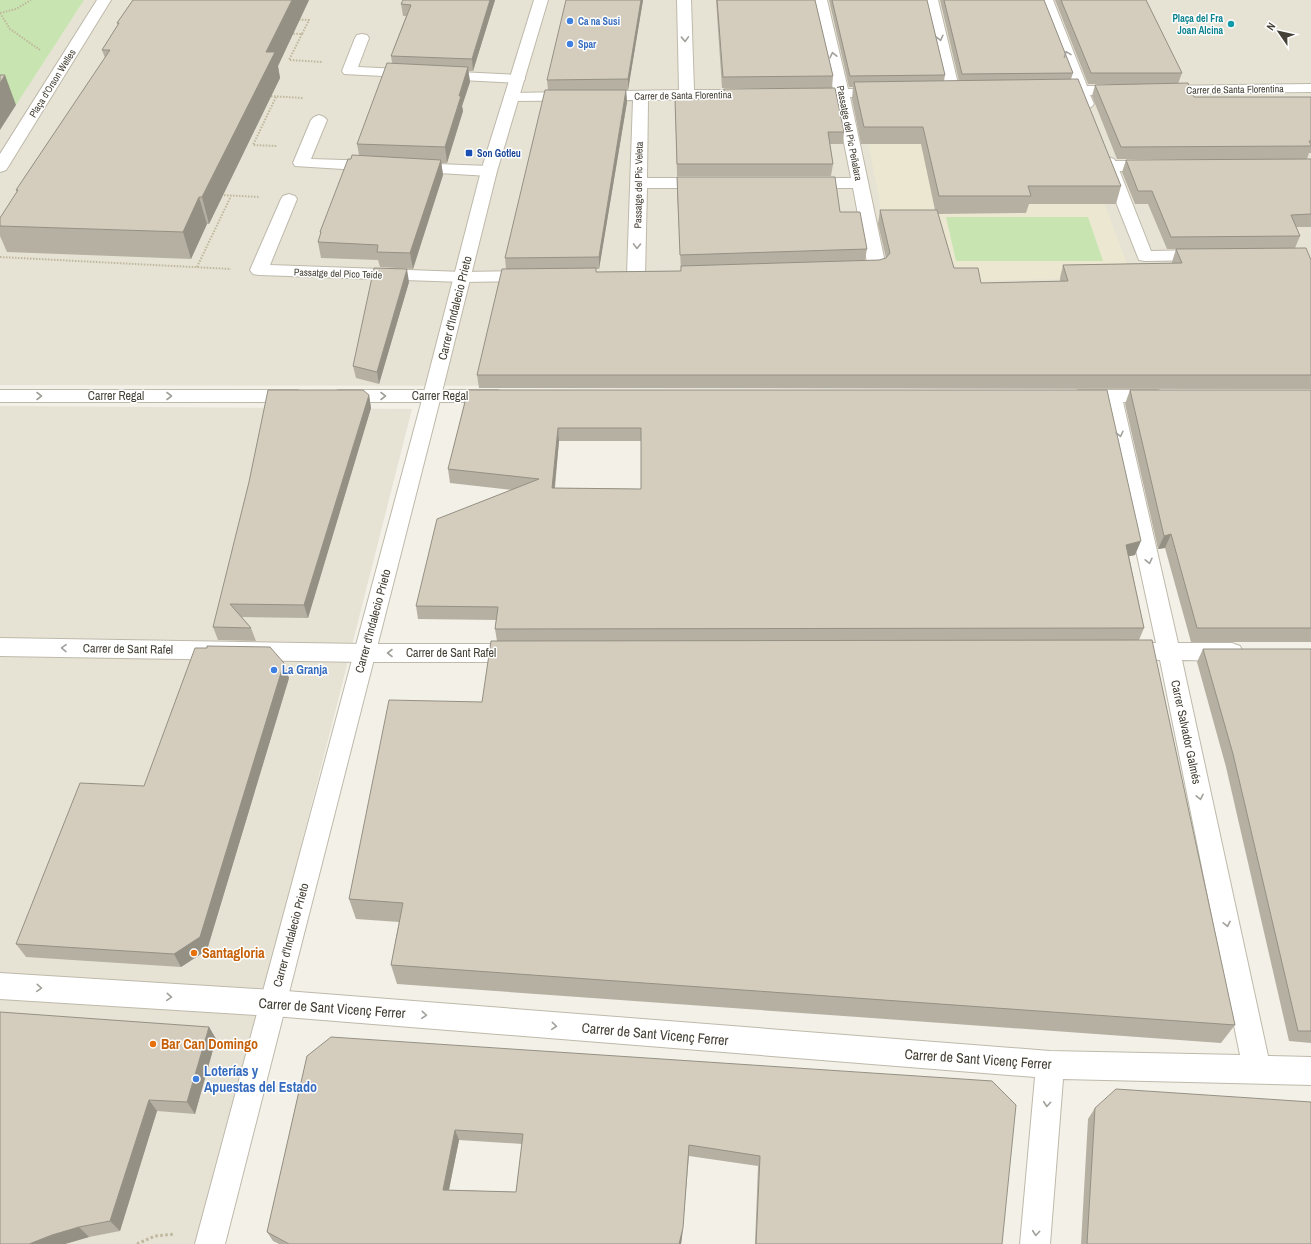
<svg xmlns="http://www.w3.org/2000/svg" width="1311" height="1244" font-family="'Archivo Narrow',sans-serif">
  <style>
    .residential { fill: #e6e3d5 }
    .education { fill: #ebe7d1 }
    .green { fill: #c8e5b1 }
    .lines { fill: none; stroke-linecap: round; stroke-linejoin: round }
    .pedestrian-casing { stroke: #beb9aa; stroke-width: 2 }
    .minor-casing { stroke: #beb9aa; stroke-width: 2 }
    .tertiary-casing { stroke: #beb9aa; stroke-width: 2 }
    .path-far1 { stroke: #bfb69b; stroke-width: 2; stroke-dasharray: 1.5 1.5; stroke-linecap: butt }
    .path { stroke: #bfb69b; stroke-width: 3; stroke-dasharray: 2.5 2.5; stroke-linecap: butt }
    .pedestrian { fill: #fff; fill-rule: evenodd }
    .minor { fill: #fff; fill-rule: evenodd }
    .tertiary { fill: #fff; fill-rule: evenodd }
    .wall { fill: #b6b0a3; fill-rule: evenodd }
    .shaded-wall { fill: #949084 }
    .building { fill: #d4cdbd; stroke: #949084; fill-rule: evenodd }
    .oneway { stroke: #a2a09a }
    .shop-dot { fill: #3f7fe0; stroke: #fff; stroke-width: 1.5 }
    .culture-dot { fill: #0f9aa8; stroke: #fff; stroke-width: 1.5 }
    .transit-dot { fill: #1a4fb4; stroke: #fff; stroke-width: 1.5 }
    .food-dot { fill: #e8710a; stroke: #fff; stroke-width: 1.5 }
    .labels { text-anchor: middle; stroke-width: 3; stroke-linejoin: round; paint-order: stroke }
    .far-culture-label { font-size: 10px; font-weight: bold; fill: #0d838f; stroke: #fff; text-anchor: end }
    .far-shop-label { font-size: 10px; font-weight: bold; fill: #366cbe; stroke: #fff; text-anchor: start }
    .far-street-label { font-size: 10px; fill: #454136; stroke: #fff }
    .far-transit-label { font-size: 10px; font-weight: bold; fill: #164399; stroke: #fff; text-anchor: start }
    .street-label { font-size: 12px; fill: #454136; stroke: #fff }
    .shop-label { font-size: 12px; font-weight: bold; fill: #366cbe; stroke: #fff; text-anchor: start }
    .near-food-label { font-size: 14px; font-weight: bold; fill: #c56008; stroke: #fff; text-anchor: start }
    .near-street-label { font-size: 14px; fill: #454136; stroke: #fff }
    .near-shop-label { font-size: 14px; font-weight: bold; fill: #366cbe; stroke: #fff; text-anchor: start }
  </style>
  <rect width="100%" height="100%" fill="#f3f0e7"/>
  <path class="residential" d="M0,0H1311V387L0,385Z
    M0,406L412,409L200,1244H0Z"/>
  <path class="education" d="M1069,109L1132,277L975,281L888,245L862,111Z"/>
  <path class="green" d="M0,0H84L16,105H0Z
    M946,217H1088L1103,261H956Z"/>
  <g class="lines">
    <g class="pedestrian-casing">
      <path id="pedestrian" d="M97,0H111L8,167L6,170L0,172V154Z
        M1110,161H1153L1159,163L1161,166L1159,169L1153,171H1110L1104,169L1102,166L1104,163Z
        M530,271L536,272L539,276L536,280L530,281L463,282L457,281L454,277L457,273L463,272Z"/>
    </g>
    <g class="minor-casing">
      <path id="minor" d="M677,0H691L694,90H753L758,91L760,94L758,97L753,98L648,100L647,178H707L713,180L715,183L713,186L707,188H647L645,275L642,279L636,280L630,279L627,275L633,100L512,101L507,100L505,97L507,94L512,93L679,90Z
        M813,0H827L848,89H883L888,90L890,93L888,96L850,97L886,267L883,271L877,272L871,271L868,267L853,188H805L799,186L797,183L799,180L805,178H851L835,97L802,96L800,93L802,90L833,89Z
        M924,0H938L960,92L958,95L953,96L948,95L946,92Z
        M1039,0H1053L1087,86H1123L1128,87L1130,90L1128,93L1090,95L1094,104L1091,107L1086,109L1081,107L1075,95L1048,94L1046,91L1048,88L1072,86Z
        M362,34L367,35L369,38L358,67L518,75L523,76L525,79L523,82L518,83L344,74L342,71L355,38L357,35Z
        M1311,84V92L1161,94L1156,93L1154,90L1156,87L1161,86Z
        M319,115L324,117L327,120L311,159L375,161L381,163L383,166L381,169L375,171L295,166L293,163L311,120L314,117Z
        M1108,157L1114,159L1116,162L1151,251L1204,250L1210,251L1213,255L1210,259L1204,260L1145,261L1139,260L1100,162L1102,159Z
        M411,163L489,166L495,168L497,171L495,174L489,176L405,171L403,168L405,165Z
        M289,194L295,196L297,199L270,265L463,272L469,273L472,277L469,281L463,282L259,275L253,274L250,270L281,199L283,196Z
        M0,390H297L304,392L306,396L304,400L297,402H0Z
        M339,390H497L504,392L506,396L504,400L497,402H339L332,400L330,396L332,392Z
        M1079,390H1157L1164,392L1166,396L1164,400L1157,402H1123L1178,643H1232L1240,646L1243,652L1240,658L1232,661L1182,660L1268,1056L1311,1057V1085L1063,1079L1050,1244H1020L1035,1077L273,1016L0,999V973L273,990L1050,1051L1240,1055L1160,660H1124L1116,657L1113,651L1116,645L1124,642L1156,643L1104,402H1079L1072,400L1070,396L1072,392Z
        M0,638L364,644H518L526,647L529,653L526,659L518,662H364L0,656Z"/>
    </g>
    <g class="tertiary-casing">
      <path id="tertiary" d="M534,0H548L497,171L441,396L225,1244H195L423,396L481,171Z"/>
    </g>
    <path class="path-far1" d="M0,13L10,29L40,50
      M0,13L16,9L31,0
      M167,14L309,20L302,34L158,28Z
      M302,34L289,60L323,62
      M268,96L303,98
      M276,97L253,145L277,146
      M221,195L260,197
      M0,257L231,269
      M197,267L231,196"/>
    <path class="path" d="M137,1244L155,1236L175,1234"/>
    <use href="#pedestrian" class="pedestrian"/>
    <use href="#minor" class="minor"/>
    <use href="#tertiary" class="tertiary"/>
  </g>
  <path class="wall" d="M133,0H309L278,66L280,78L209,224H207L191,259L7,252L0,236V218L17,192L16,190L105,58L102,50L118,25L117,23Z
    M495,0L473,71H468L470,82L462,106L463,111L447,163H441L443,175L413,269L380,267L378,260L321,258L318,242L321,234L320,232L351,159L359,155L357,144L392,63L391,56L406,16H403L401,4Z
    M643,0L628,90H626L627,102L599,269H596V272L681,271L677,190V177L840,212L867,249L865,260H879L886,258L878,224L880,210H935L921,144H861L852,99L853,87H849L829,0H927L945,75L944,81H959L940,0H1044L1073,73L1071,79L1121,186L1116,204H1029L1026,213L938,214L954,268L981,283L1060,281V278L1063,265L1172,263V262L1176,249H1167L1148,204H1135L1122,172L1126,160L1311,159V227H1296L1300,236L1295,248L1311,260V389L479,388L477,375L506,269L505,258L548,90L547,80Z
    M716,0H815L833,76L832,88H722Z
    M1055,0H1146L1182,73L1178,84L1194,97H1311V153H1309L1307,159H1117L1092,96L1095,85L1138,84H1088Z
    M724,89L844,132L843,144H830L833,164L831,176H677L675,99H723Z
    M409,282L379,384L356,378L353,366Z
    M468,390H1107L1135,555L1129,556L1144,628L1139,640L1235,1025L1221,1043L397,984L391,965L399,922L356,919L349,899L482,702L497,641L495,629L496,620L418,619L416,606L512,490L450,483L448,469ZM559,441H641V489L555,488Z
    M1130,390H1311V642H1191L1165,548L1158,549L1125,404Z
    M369,395L371,408L308,618L242,617L251,628L256,641L218,640L213,627Z
    M1203,649H1311V1043L1289,1041L1226,767L1197,662Z
    M289,678L207,950L181,967L26,957L16,944L144,786Z
    M209,1027L216,1039L195,1114L157,1111L120,1231L89,1237L65,1244H0Z
    M307,1056L992,1081L1002,1244H755L758,1166L689,1156L682,1237L681,1244H279L273,1241L267,1232ZM459,1140L522,1144L516,1192L449,1190Z
    M1095,1108L1311,1244H1081L1088,1119Z"/>
  <path class="shaded-wall" d="M292,0H309L278,66L280,78L209,224L202,197L266,52Z
    M490,0H495L473,71L472,59Z
    M641,0H643L628,90V79Z
    M468,67L470,82L462,106L463,111L447,163L445,147L459,96Z
    M5,75L16,105L0,130V83Z
    M626,90L627,102L599,269V257Z
    M441,160L443,175L413,269L410,253Z
    M199,197L207,224L191,259L183,232Z
    M407,269L409,282L379,384L377,372Z
    M369,395L371,408L308,618L304,605Z
    M558,428L559,441L553,502L552,488Z
    M1171,534L1165,548L1158,549L1164,536Z
    M1141,541L1135,555L1121,558L1126,545Z
    M284,663L289,678L207,950L181,967L174,954Z
    M209,1027L216,1039L195,1114L187,1102Z
    M149,1100L157,1111L120,1231L110,1221Z
    M455,1130L459,1140L447,1199L443,1190Z
    M689,1145L682,1237L681,1244H679Z
    M79,1227L89,1237L65,1244H29L52,1235Z"/>
  <path class="building" d="M133,0H292L266,52H275L202,197H199L183,232L0,226V218L18,190H16L110,50H102L119,23H117Z
    M403,0H490L472,59L391,56L411,5L401,4Z
    M566,0H641L628,79L547,80Z
    M717,0H815L833,76L723,77Z
    M832,0H927L945,75L850,76Z
    M944,0H1044L1073,73L962,74Z
    M1061,0H1146L1182,73H1091Z
    M387,63L468,67L459,96H461L445,147L357,144Z
    M0,75H5L0,83Z
    M1078,79L1121,186H1028L1031,196H939L923,127H864L854,82Z
    M1188,83L1194,97H1311V141H1309L1311,145V146L1121,147L1095,85Z
    M835,88L844,132H828L833,164H677L675,99H724V89Z
    M545,90H626L599,257L505,258Z
    M352,155L441,160L410,253L377,252L378,245L318,242L321,232H320L348,159H351Z
    M1311,159V214L1291,215L1300,236L1171,237L1152,191H1138L1126,160Z
    M677,177H835L840,212H860L867,249L680,255Z
    M880,210H937L954,268H978L981,283L1068,281L1063,265L1182,263L1176,249L1306,248L1311,260V375H477L502,269L596,268V272L681,271V266L879,260L886,258L890,253Z
    M374,268L407,269L377,372L353,366Z
    M268,390H363L369,395L304,605L230,604L251,628L213,627L249,482Z
    M468,390H1107L1141,541L1126,545L1144,628L495,629L498,607L416,606L437,519L539,479L448,469ZM558,428H641V489L552,488Z
    M1130,390H1311V628H1197L1171,534L1164,536Z
    M1152,640L1235,1025L391,965L403,903L349,899L389,700L482,702L491,641Z
    M207,646L270,647L284,663L200,937L174,954L16,944L80,783L144,786L195,648H207Z
    M1203,649H1311V1031H1298L1233,754Z
    M0,1012L209,1027L187,1102L149,1100L110,1221L79,1227L52,1235L29,1244H0Z
    M331,1037L992,1081L1016,1105L1002,1244H756L760,1156L689,1145L683,1228L679,1244H289L267,1232L307,1056ZM455,1130L523,1134L516,1192L443,1190Z
    M1116,1089L1311,1102V1244H1087L1095,1108Z"/>
  <defs><path id="oneway-chevron" d="M-2-3.5L2.5 0L-2 3.5" fill="none" stroke-width="1.6" stroke-linecap="round" stroke-linejoin="round"/></defs>
  <g class="oneway">
    <use href="#oneway-chevron" transform="translate(940 38) rotate(76)"/>
    <use href="#oneway-chevron" transform="translate(685 39) rotate(88)"/>
    <use href="#oneway-chevron" transform="translate(1067 54) rotate(-111)"/>
    <use href="#oneway-chevron" transform="translate(833 55) rotate(-103)"/>
    <use href="#oneway-chevron" transform="translate(637 246) rotate(91)"/>
    <use href="#oneway-chevron" transform="translate(39 396)"/>
    <use href="#oneway-chevron" transform="translate(169 396)"/>
    <use href="#oneway-chevron" transform="translate(383 396)"/>
    <use href="#oneway-chevron" transform="translate(1120 434) rotate(77)"/>
    <use href="#oneway-chevron" transform="translate(1149 561) rotate(77)"/>
    <use href="#oneway-chevron" transform="translate(64 648) rotate(-179)"/>
    <use href="#oneway-chevron" transform="translate(390 653) rotate(180)"/>
    <use href="#oneway-chevron" transform="translate(1200 797) rotate(78)"/>
    <use href="#oneway-chevron" transform="translate(1227 924) rotate(78)"/>
    <use href="#oneway-chevron" transform="translate(39 988) rotate(4)"/>
    <use href="#oneway-chevron" transform="translate(169 997) rotate(4)"/>
    <use href="#oneway-chevron" transform="translate(424 1015) rotate(5)"/>
    <use href="#oneway-chevron" transform="translate(554 1026) rotate(5)"/>
    <use href="#oneway-chevron" transform="translate(1047 1104) rotate(95)"/>
    <use href="#oneway-chevron" transform="translate(1036 1233) rotate(95)"/>
  </g>
  <g class="shop-dot">
    <circle cx="570" cy="21" r="4"/>
    <circle cx="570" cy="44" r="4"/>
    <circle cx="274" cy="670" r="4"/>
    <circle cx="196" cy="1079" r="4"/>
  </g>
  <circle class="culture-dot" cx="1231" cy="24" r="4"/>
  <rect class="transit-dot" x="465" y="149" width="8" height="8" rx="2"/>
  <g class="food-dot">
    <circle cx="194" cy="953" r="4"/>
    <circle cx="153" cy="1044" r="4"/>
  </g>
  <g class="labels">
    <g class="far-culture-label">
      <text x="1223" y="22">Plaça del Fra<tspan x="1223" dy="12">Joan Alcina</tspan></text>
    </g>
    <g class="far-shop-label">
      <text x="578" y="25">Ca na Susi</text>
      <text x="578" y="48">Spar</text>
    </g>
    <g class="far-street-label">
      <text transform="translate(52 83) rotate(-58)" y="4">Plaça d'Orson Welles</text>
      <text transform="translate(1235 89) rotate(-1)" y="4">Carrer de Santa Florentina</text>
      <text transform="translate(683 95) rotate(-1)" y="4">Carrer de Santa Florentina</text>
      <text transform="translate(850 133) rotate(79)" y="4">Passatge del Pic Peñalara</text>
      <text transform="translate(638 185) rotate(-89)" y="4">Passatge del Pic Veleta</text>
      <text transform="translate(338 273) rotate(2)" y="4">Passatge del Pico Teide</text>
    </g>
    <g class="far-transit-label">
      <text x="477" y="157">Son Gotleu</text>
    </g>
    <g class="street-label">
      <text transform="translate(455 308) rotate(-76)" y="4">Carrer d'Indalecio Prieto</text>
      <text x="116" y="400">Carrer Regal</text>
      <text x="440" y="400">Carrer Regal</text>
      <text transform="translate(373 621) rotate(-75)" y="4">Carrer d'Indalecio Prieto</text>
      <text transform="translate(128 649) rotate(1)" y="4">Carrer de Sant Rafel</text>
      <text x="451" y="657">Carrer de Sant Rafel</text>
      <text transform="translate(1186 732) rotate(78)" y="4">Carrer Salvador Galmés</text>
      <text transform="translate(291 935) rotate(-75)" y="4">Carrer d'Indalecio Prieto</text>
    </g>
    <g class="shop-label">
      <text x="282" y="674">La Granja</text>
    </g>
    <g class="near-food-label">
      <text x="202" y="958">Santagloria</text>
      <text x="161" y="1049">Bar Can Domingo</text>
    </g>
    <g class="near-street-label">
      <text transform="translate(332 1008) rotate(4)" y="5">Carrer de Sant Vicenç Ferrer</text>
      <text transform="translate(655 1034) rotate(5)" y="5">Carrer de Sant Vicenç Ferrer</text>
      <text transform="translate(978 1059) rotate(4)" y="5">Carrer de Sant Vicenç Ferrer</text>
    </g>
    <g class="near-shop-label">
      <text x="204" y="1076">Loterías y<tspan x="204" dy="16">Apuestas del Estado</tspan></text>
    </g>
  </g>
  <g transform="translate(1279 32) rotate(304)" stroke="#ffffff" stroke-width="3" paint-order="stroke">
  <path d="M0-3L7 15L0 10L-7 15Z" fill="#454136"/>
  <text y="-6" font-size="11" font-weight="bold" text-anchor="middle" fill="#454136">N</text>
  </g>
</svg>
